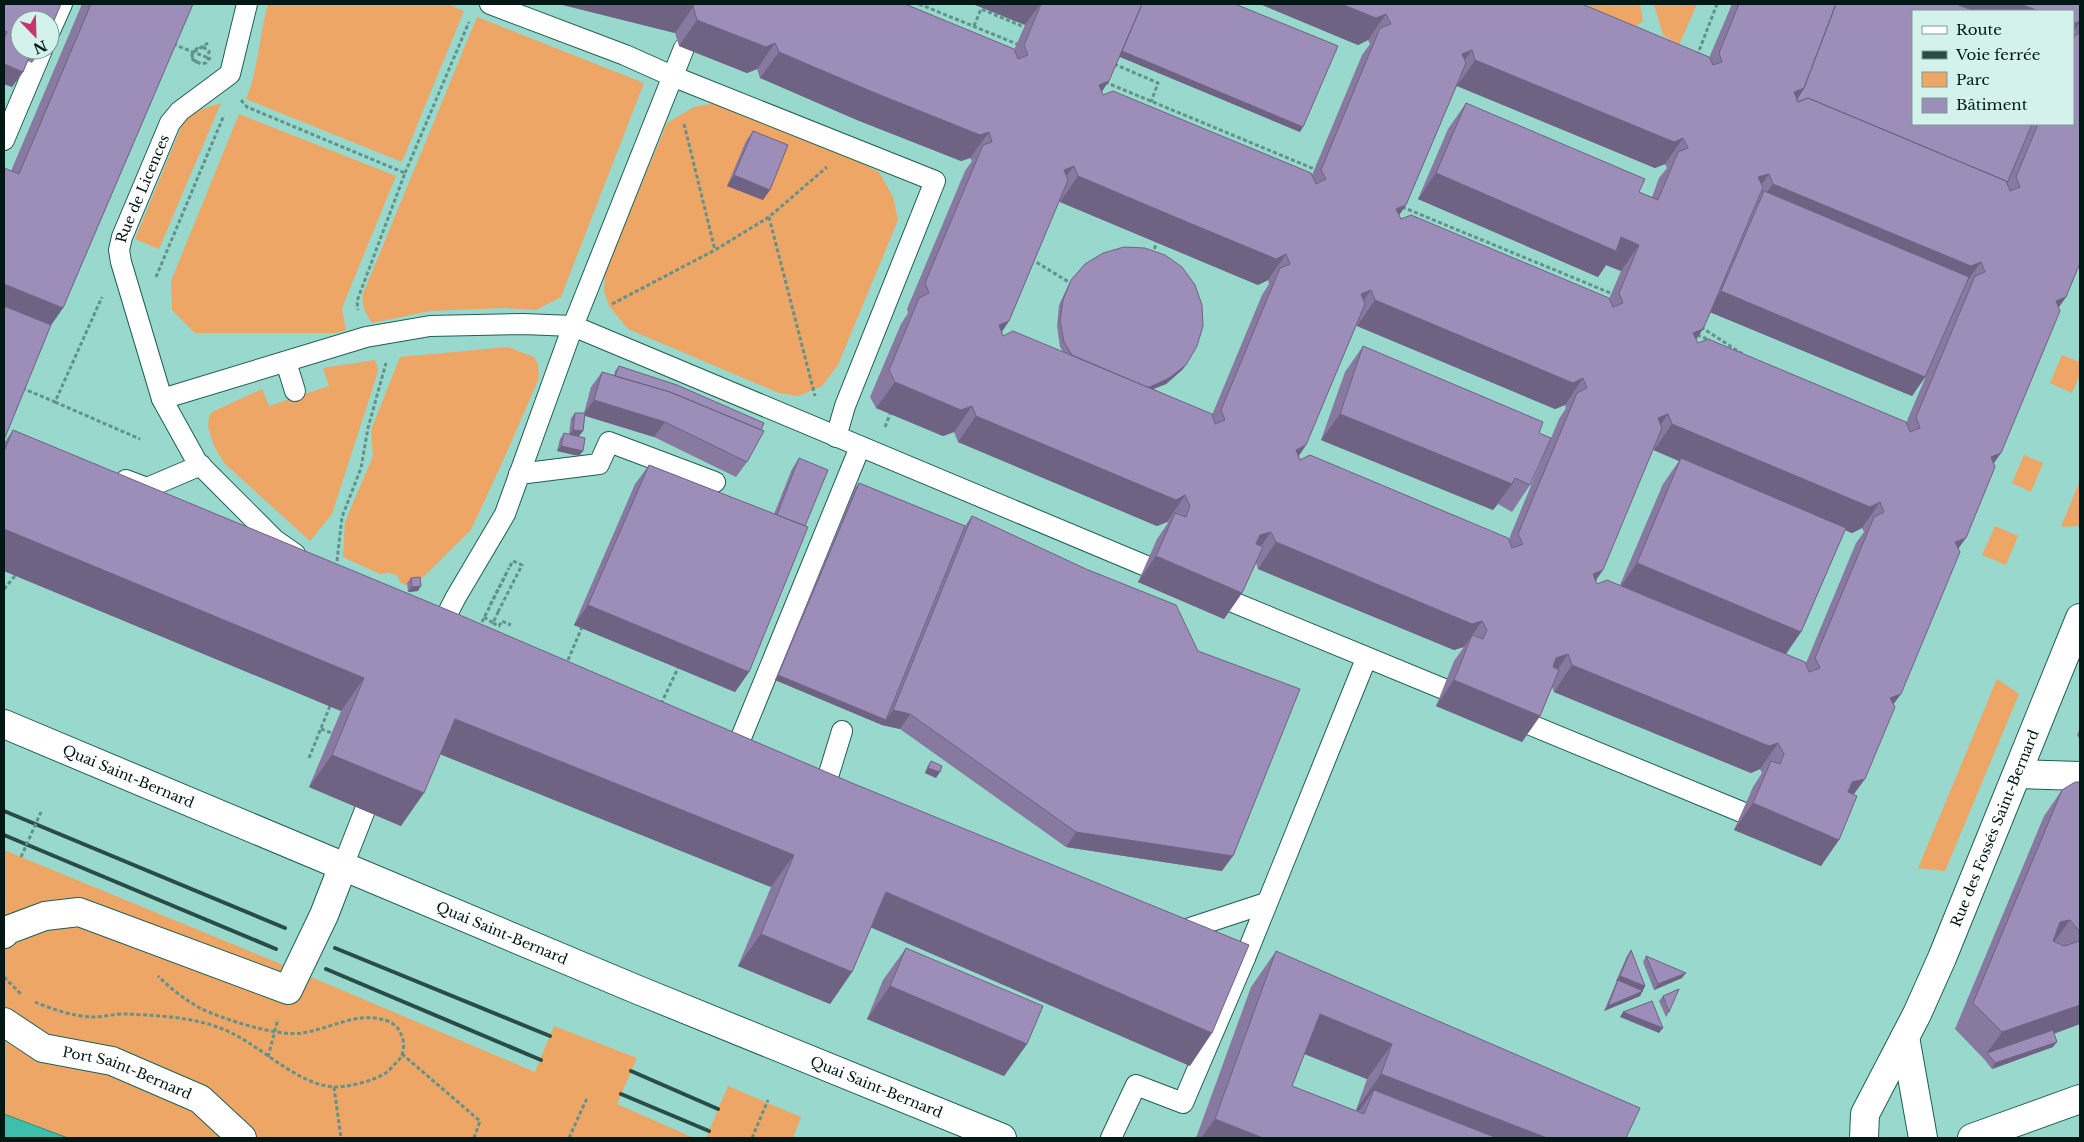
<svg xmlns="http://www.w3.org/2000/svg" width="2084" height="1142" font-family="'Libre Baskerville',serif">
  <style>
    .green { fill: #eea666 }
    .water { fill: #3ebfac; stroke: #2c8d7f }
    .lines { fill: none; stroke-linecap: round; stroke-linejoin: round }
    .service-casing { stroke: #1f5f55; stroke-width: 22 }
    .pedestrian-casing { stroke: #1f5f55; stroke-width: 30 }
    .minor-casing { stroke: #1f5f55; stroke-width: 30 }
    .tertiary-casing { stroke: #1f5f55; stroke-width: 30 }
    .primary-casing { stroke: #1f5f55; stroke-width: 30 }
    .path { stroke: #62938a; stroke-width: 3; stroke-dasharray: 4 2.5; stroke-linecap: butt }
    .service { stroke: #fff; stroke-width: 20 }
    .pedestrian { stroke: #fff; stroke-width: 28 }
    .minor { stroke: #fff; stroke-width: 28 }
    .tertiary { stroke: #fff; stroke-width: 28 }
    .primary { stroke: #fff; stroke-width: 28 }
    .rail { stroke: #2a4c47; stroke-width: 4 }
    .path-bridge { stroke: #62938a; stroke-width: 3; stroke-dasharray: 4 2.5; stroke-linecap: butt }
    .wall { fill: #87799f; fill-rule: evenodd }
    .shaded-wall { fill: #6e6382 }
    .building { fill: #9d8db9; stroke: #6e6382; fill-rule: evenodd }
    .labels { text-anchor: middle; stroke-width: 5; stroke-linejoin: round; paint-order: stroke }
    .street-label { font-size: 14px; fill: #011815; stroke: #d3f2eb }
  </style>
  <rect width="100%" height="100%" fill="#99d8cc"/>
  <path class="green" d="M268,4H447L464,11L402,162L246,99C259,68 259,36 268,4Z
    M1583,4H1640L1643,21L1636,26Z
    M1654,4H1697L1679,45L1663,35Z
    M477,17L644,83L561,297L536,310L505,308L430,311L372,323C366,313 361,306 363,294Z
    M221,103L159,249L135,239L182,125C191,111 206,108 221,103Z
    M717,103L857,161L879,172L893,197L898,220L838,365L822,386L799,396L779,393L628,329L609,306L604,291L605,272L667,123L694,107Z
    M239,114L396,176L342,308L346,330L335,333H195L172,310L171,281Z
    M508,347L534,357L538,364L539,378L506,454L471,530L416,584L405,585L400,582L397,575L388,573L380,574L343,557L345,522L373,456L371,430L400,357Z
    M2062,355L2080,362V374L2072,393L2050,383Z
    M375,360L378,369L376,378L332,514L310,541L224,463L214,446L208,427L209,416L212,412L262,389L269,406L329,386L323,368Z
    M2024,455L2043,463L2031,492L2012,483Z
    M2080,480V526L2061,527Z
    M1995,526L2018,536L2006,565L1982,555Z
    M1997,679L2019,694L1945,871L1918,868Z
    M4,850L271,960L535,1072L554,1026L637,1058L617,1104L694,1138H68L4,1114Z
    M728,1086L801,1117L793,1138H706Z"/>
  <path class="water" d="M4,1114L68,1138H4Z"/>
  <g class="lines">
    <g class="service-casing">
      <g id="service">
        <path d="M490,4L625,55L672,76L935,181L845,406L836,437"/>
        <path d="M50,31L62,4"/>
        <path d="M4,140L42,50"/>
        <path d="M286,362L295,391"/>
        <path id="s1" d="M162,399L121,262L119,250L122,237L170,123L180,111L230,74L247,4"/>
        <path d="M519,474L599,464L609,442L715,482"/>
        <path d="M126,480L147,488L201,465"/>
        <path d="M295,554L275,540L197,462L162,399L366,337L430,326L523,324L573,326L1170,576"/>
        <path d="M1211,593L1468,699"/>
        <path d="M437,634L456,597L505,514L573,326L684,48"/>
        <path d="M1509,716L1749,815"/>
        <path d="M738,745L860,447"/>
        <path d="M827,780L842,731"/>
        <path d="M343,866L365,810"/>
        <path d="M1181,931L1266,903"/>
        <path d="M1219,947L1245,958L1366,659"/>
        <path d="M1111,1138L1136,1085L1183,1103L1245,958"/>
      </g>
    </g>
    <g class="pedestrian-casing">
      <g id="pedestrian">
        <path d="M4,934L5,931L45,916L79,912L288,990L324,915L343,866"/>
        <path id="s2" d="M4,1022L43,1048L112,1061L200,1099L242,1138"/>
      </g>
    </g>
    <g class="minor-casing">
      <path id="minor" d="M2018,774L2080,776"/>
    </g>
    <g class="tertiary-casing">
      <g id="tertiary">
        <path d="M1905,1037L1923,1138"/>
        <path id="s3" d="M1864,1138L1865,1114L1917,1014L1942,958L2080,618"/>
      </g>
    </g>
    <g class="primary-casing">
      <g id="primary">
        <path id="s4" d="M4,724L638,990L1002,1138"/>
        <path d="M1972,1138L2080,1099"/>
      </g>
    </g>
    <path class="path" d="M919,4L1017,44
      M974,26L981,9L1024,27
      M1697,56L1717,4
      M197,63L192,56L194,52L208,43
      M1114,64L1158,83L1151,102
      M1105,82L1314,169
      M241,100L247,107L405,173L357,301L358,310
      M684,124L715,250
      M405,173L469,22
      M1402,207L1613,294
      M769,217L815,396
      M1152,255L1158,239
      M1031,259L1072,284
      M156,277L224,115
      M612,304L715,250L769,217L827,167
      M1701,327L1744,355
      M1697,335L1710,340
      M22,388L55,402L102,297
      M55,402L140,439
      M885,427L890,414
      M337,561L342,517L361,468L368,428L386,363
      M4,589L15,576
      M490,605L506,574
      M498,612L522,565L513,561L509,568
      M508,624L511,625
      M568,660L582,627
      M321,729L332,733
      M309,758L330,706
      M4,977L21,994
      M35,1002C51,1009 76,1017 93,1017C103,1017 113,1014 124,1014C154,1015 192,1017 220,1028C257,1041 293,1083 333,1087C346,1088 377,1080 387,1072C391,1069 394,1064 398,1061C408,1050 404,1029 390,1022C360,1009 331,1029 302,1033C278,1037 222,1019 200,1008C185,1000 170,988 158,976
      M402,1054L480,1121L474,1138
      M268,1057L278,1019
      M334,1087L341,1138
      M569,1138L587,1098
      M752,1138L768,1100"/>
    <use href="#service" class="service"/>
    <use href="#pedestrian" class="pedestrian"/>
    <use href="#minor" class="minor"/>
    <use href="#tertiary" class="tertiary"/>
    <use href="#primary" class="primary"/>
    <path class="rail" d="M4,811L285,928
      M4,835L276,949
      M335,948L550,1036
      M326,969L541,1060
      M631,1071L718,1109
      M621,1094L709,1131"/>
    <path class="path-bridge" d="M173,44L211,59
      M203,47L209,51L208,59
      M205,47C198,47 195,49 192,54L193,60L201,64L206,63L209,58
      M484,617L493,623L498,612
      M493,623L499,626L502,621L508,624
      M479,628L509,568
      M661,704L678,668
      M21,857L41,812"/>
  </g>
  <path class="wall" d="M4,4L20,50H41L32,63L28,61L23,72L12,87L4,84Z
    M82,4H193L63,308L51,325L11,171Z
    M559,4H905L1014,50L1025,25L973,4H1235L1300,132L1120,57L1102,92L1103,95L1312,175L1362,55L1370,44L1368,40L1358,45L1260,4H1582L1709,58L1732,4H2080V263L2066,297L2058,308L1893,704L1821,866L1734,830L1753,787L1762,773L1760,769L1751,773L1554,692L1552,687L1540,716L1522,742L1436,706L1454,661L1464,647L1454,650L1258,569L1256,563L1242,593L1224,619L1138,582L1157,539L1168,523L1167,522L1157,526L958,442L954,432L943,436L876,408L870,397L901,324L908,313L907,309L965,171L972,161L970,158L961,161L857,120L760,78L757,69L747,73L679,46L675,33ZM2073,11V124H1913ZM1457,85V86L1655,168L1665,164L1667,168L1659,178L1652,197L1639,192L1466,103L1448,129L1418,199L1598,277L1606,265L1621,271L1609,299L1401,219L1399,215L1406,205ZM1059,201L1060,202L1258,285L1268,280L1269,284L1262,295L1212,415L1153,389L1166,384L1182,370L1186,365L1071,280L1068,286L1059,305L1057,326L1060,347L1063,352L1003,336L1002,332L1009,321ZM1711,312L1912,396L1926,376L1906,423L1698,343L1696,340L1703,329ZM1356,325L1357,326L1555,409L1565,405L1566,408L1559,419L1551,438L1539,433L1363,346L1345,372L1321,440L1493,510L1498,504L1512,512L1530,485L1548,444L1509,539L1300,460L1299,456L1306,445ZM1653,450L1679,461L1663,484L1620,585L1597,584L1596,581ZM1862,528L1864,532L1856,543L1806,663L1786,654L1801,632L1845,530L1852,533Z
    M753,131L763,200L727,186L746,141Z
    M619,366L747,462L736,477L654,437L585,416L583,431L579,436L583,451L579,456L557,451L560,439L564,433L569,435L571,418L575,413H584L591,387L602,372L614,376L615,371Z
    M13,430L1190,1066L871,927L852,972L830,1004L738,966L771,887L440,754L401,826L309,787L341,711L4,571V443Z
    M799,458L805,526L749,672L735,692L574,625L635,484L649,465L774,514L792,469Z
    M859,483L965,526L972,516L1222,871L1066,847L900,729L882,725L775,680L855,488Z
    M411,578L418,591L408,592L407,583Z
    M2080,728V740L2077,735Z
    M931,761L936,778L925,773L927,767Z
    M2080,782V1024L2054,1034L2053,1047L1992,1069L1984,1059L1955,1029L2044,816L2062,790Z
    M906,948L1027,1044L1004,1076L867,1019L883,980Z
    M1631,950L1645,986L1640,996L1604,1011L1615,985L1617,981H1616L1627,956Z
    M1276,951L1626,1138H1196L1251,987ZM1304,1054L1367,1079L1356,1110L1359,1111L1358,1112L1292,1086Z
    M1646,956L1682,978L1654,990L1643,962Z
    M1663,996L1669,1012L1666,1017L1659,1001Z"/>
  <path class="shaded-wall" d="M559,4H695L675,33Z
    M973,4H1040L1025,25Z
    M1260,4H1341L1386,14L1368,40L1358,45Z
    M1939,4H2020L2039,11H1957Z
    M697,20L775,43L757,69L747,73L679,46Z
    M2080,21V22L2073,33V24Z
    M1116,48L1303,127L1300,132L1113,54Z
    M1472,50L1453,76L1462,54Z
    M779,52L989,132L970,158L961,161L857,120L760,78Z
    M1475,60L1683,138L1665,164L1655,168L1457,86Z
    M4,64L23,72L12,87L4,84Z
    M1109,81L1091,107L1099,85Z
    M1804,88L1786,114L1794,92Z
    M1074,166L1055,192L1064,170Z
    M1436,173L1621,237L1639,245L1621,271L1606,265L1598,277L1418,199Z
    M1769,174L1750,200L1758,177Z
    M734,175L770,190L763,200L727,186Z
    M1078,176L1286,254L1268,280L1258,285L1060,202Z
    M1773,184L1981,262L1962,288L1758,204Z
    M1406,205L1388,231L1396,209Z
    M4,284L63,308L40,341L4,326Z
    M1371,290L1353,316L1361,294Z
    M1721,291L1925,377L1912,396L1707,311Z
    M2066,297L2048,323L2056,301Z
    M1375,300L1583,378L1565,405L1555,409L1357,326Z
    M1009,321L991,347L999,325Z
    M1703,329L1685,355L1693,333Z
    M1186,365L1182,370L1166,384L1146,392L1125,395Z
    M895,382L972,406L954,432L943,436L876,408Z
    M594,400L665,422L654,437L583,415Z
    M1340,414L1512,484L1493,510L1321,440Z
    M1668,414L1650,440L1658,418Z
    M976,416L1185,495L1167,522L1157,526L958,442Z
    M1672,424L1880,502L1862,528L1852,533L1680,461L1681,458L1679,461L1654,450Z
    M573,430L583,431L579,436L569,435Z
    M1306,445L1288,471L1296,450Z
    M561,446L583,451L579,456L557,451Z
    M2001,453L1983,479L1991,457Z
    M4,529L364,678L341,711L4,571Z
    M1271,532L1253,558L1241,561L1260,535Z
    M1966,538L1947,564L1955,542Z
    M1276,542L1482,621L1464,647L1454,650L1258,569Z
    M1156,556L1242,593L1224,619L1138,582Z
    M1637,563L1801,632L1783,658L1619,589Z
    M1603,570L1585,596L1593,574Z
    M421,586L418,591L408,592L412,587Z
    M588,605L749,672L735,692L574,625Z
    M1568,654L1550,681L1538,685L1556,658Z
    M1572,665L1778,743L1760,769L1751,773L1554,692Z
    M778,675L886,720L882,725L775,680Z
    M1454,680L1540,716L1522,742L1436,706Z
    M1901,694L1882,720L1890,698Z
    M893,710L910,714L900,729L882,725Z
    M455,719L794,855L771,887L432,751Z
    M332,755L424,793L401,826L309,787Z
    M928,768L940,772L936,778L925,773Z
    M1865,779L1846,805L1833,808L1852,782Z
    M1753,803L1839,840L1821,866L1734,830Z
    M1076,832L1233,856L1222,871L1066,847Z
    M886,892L1212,1033L1190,1066L863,924Z
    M2070,920L2051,946L2042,949L2060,922Z
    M761,934L852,972L830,1004L738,966Z
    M1686,973L1682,978L1654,990L1658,984Z
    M1620,976L1645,986L1640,996L1604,1011L1608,1006L1618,980L1617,981H1616Z
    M890,986L1027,1044L1004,1076L867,1019Z
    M2080,1005V1024L1990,1056L1987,1053L2002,1032Z
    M1623,1012L1663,1028L1659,1033L1620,1017Z
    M1320,1014L1392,1044L1367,1079L1295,1050Z
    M2057,1042L2053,1047L1992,1069L1995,1063Z
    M1381,1074L1547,1138H1430L1374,1090L1359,1111L1356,1110Z
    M1215,1119L1263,1138H1201Z"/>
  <path class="building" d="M4,4H61L50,30V20H20V50H32L23,72L4,64V39L7,32L4,31Z
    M91,4H193L63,308L4,284V168L19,174Z
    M695,4H905L1014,49L1018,59L1028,55L1024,45L1041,4H1142L1109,81L1099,85L1103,95L1113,91L1311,173L1316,184L1326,179L1321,170L1380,28L1391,24L1386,14L1376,18L1341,4H1582L1709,57L1713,65L1722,62L1719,53L1739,4H1836L1804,88L1794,92L1798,102L1808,98L2006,181L2010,191L2020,187L2016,177L2038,124H2073V40L2075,35L2080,33V263L2066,297L2056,301L2060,311L2001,453L1991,457L1995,467L1966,538L1955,542L1960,552L1901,694L1890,698L1895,707L1865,779L1852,782L1848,792L1857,796L1839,840L1753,803L1771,761L1780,764L1784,754L1778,743L1769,746L1572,665L1568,654L1556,658L1553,667L1559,670L1540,716L1454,680L1472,635L1483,639L1487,630L1482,621L1472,624L1276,542L1271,532L1260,535L1256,544L1263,547L1242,593L1156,556L1175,513L1186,517L1190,506L1185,495L1176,500L976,416L972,406L961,410L895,382L889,370L919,298L929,293L925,283L983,145L992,142L989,132L980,135L875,93L779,52L775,43L766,47L697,20L693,6ZM1472,50L1475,60L1674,142L1683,138L1688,148L1678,152L1658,200L1639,192L1645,179L1466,103L1436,173L1616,251L1621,237L1639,245L1619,293L1623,303L1613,307L1609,298L1411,215L1401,219L1396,209L1406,205L1466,63L1462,54ZM1074,166L1078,176L1175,217L1276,259L1286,254L1290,264L1280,268L1221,410L1225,420L1215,424L1212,414L1013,331L1003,336L999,325L1009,321L1068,180L1064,170ZM1769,174L1773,184L1971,266L1981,262L1985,272L1975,276L1916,417L1920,428L1910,432L1906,422L1708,339L1698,343L1693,333L1703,329L1716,299L1763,187L1758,177ZM1371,290L1375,300L1573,383L1583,378L1587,388L1577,393L1518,534L1523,544L1512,548L1508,538L1310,455L1300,460L1296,450L1306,445L1365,304L1361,294ZM1668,414L1672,424L1870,507L1880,502L1884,512L1874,517L1815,658L1820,668L1809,672L1805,662L1607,580L1597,584L1593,574L1603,570L1662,428L1658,418Z
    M1142,4H1235L1338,46L1303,127L1122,51Z
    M1836,4H1956L1974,11H1913V124H2032L2007,183L2006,181L1808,98L1798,102L1797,99L1804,88Z
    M2020,4H2080V21L2073,24V11H2039Z
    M753,131L788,145L770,190L734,175Z
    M1764,191L1969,277L1925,377L1721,291Z
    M1124,247L1145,248L1165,255L1182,267L1195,285L1202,305L1203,326L1197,346L1186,365L1169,378L1150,387H1147L1072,355L1064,342L1060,321L1063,300L1071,280L1085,264L1103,253Z
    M4,306L51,325L4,440Z
    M1363,346L1543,422L1539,433L1551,438L1530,485L1515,478L1512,484L1340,414Z
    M619,366L677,385L764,423L761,430L670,392L615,376Z
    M602,372L670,392L764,431L747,462L665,422L594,400Z
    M575,413H585L583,431L573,430Z
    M13,430L455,613L852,783L1249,945L1212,1033L886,892L852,972L761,934L794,855L455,719L424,793L332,755L364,678L4,529V451Z
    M564,433L585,438L583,451L561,446Z
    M799,458L828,470L805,526L777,515Z
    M1681,458L1846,528L1801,632L1637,563Z
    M649,465L808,527L749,672L588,605Z
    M859,483L965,526L886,720L778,675Z
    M972,516L1086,569L1176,605L1198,651L1300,689L1233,856L1076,832L910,714L893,710Z
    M420,577L421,586L412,587L411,578Z
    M931,761L942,766L940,772L928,768Z
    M2075,782H2080V932L2070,920L2060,922L2053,941L2064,946L2080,941V1005L2002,1032L1973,1003L2062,790Z
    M906,948L1043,1006L1027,1044L890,986Z
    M1631,950L1645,986L1620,976Z
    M1276,951L1640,1108L1626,1138H1547L1381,1074L1392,1044L1320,1014L1292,1086L1364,1114L1374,1090L1497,1138H1263L1215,1119Z
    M1646,956L1686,973L1658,984Z
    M1618,980L1643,991L1608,1006Z
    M1679,989L1669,1012L1663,996Z
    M1652,1001L1663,1028L1623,1012Z
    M2053,1030L2057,1042L1995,1063L1987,1053Z"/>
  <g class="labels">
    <g class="street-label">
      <text dy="5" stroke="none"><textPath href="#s1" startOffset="221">Rue de Licences</textPath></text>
      <text dy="5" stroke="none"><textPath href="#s4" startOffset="135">Quai Saint-Bernard</textPath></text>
      <text dy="5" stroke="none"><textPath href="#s3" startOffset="338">Rue des Fossés Saint-Bernard</textPath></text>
      <text dy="5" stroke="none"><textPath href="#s4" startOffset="540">Quai Saint-Bernard</textPath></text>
      <text dy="5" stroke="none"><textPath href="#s2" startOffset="135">Port Saint-Bernard</textPath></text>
      <text dy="5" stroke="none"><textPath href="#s4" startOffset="945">Quai Saint-Bernard</textPath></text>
    </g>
  </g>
  <rect width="2084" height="1142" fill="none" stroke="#011815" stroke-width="10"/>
  <rect x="1912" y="10" width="162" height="115" fill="#d3f2eb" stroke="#7f9b95"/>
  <rect x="1922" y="26" width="25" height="8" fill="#ffffff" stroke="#7f9b95"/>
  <text x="1956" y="35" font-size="15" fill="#011815">Route</text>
  <rect x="1922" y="51" width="25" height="8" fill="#2a4c47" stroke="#7f9b95"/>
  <text x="1956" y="60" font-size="15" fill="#011815">Voie ferrée</text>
  <rect x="1922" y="72" width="25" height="15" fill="#eea666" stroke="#7f9b95"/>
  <text x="1956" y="85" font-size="15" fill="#011815">Parc</text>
  <rect x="1922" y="98" width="25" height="15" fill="#9d8db9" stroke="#7f9b95"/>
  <text x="1956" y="110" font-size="15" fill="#011815">Bâtiment</text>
  <g transform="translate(35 35) rotate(157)"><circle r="24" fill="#d3f2eb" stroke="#7f9b95"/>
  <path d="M0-4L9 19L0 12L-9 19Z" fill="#c3376d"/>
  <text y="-8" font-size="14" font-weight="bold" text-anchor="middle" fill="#011815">N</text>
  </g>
</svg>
